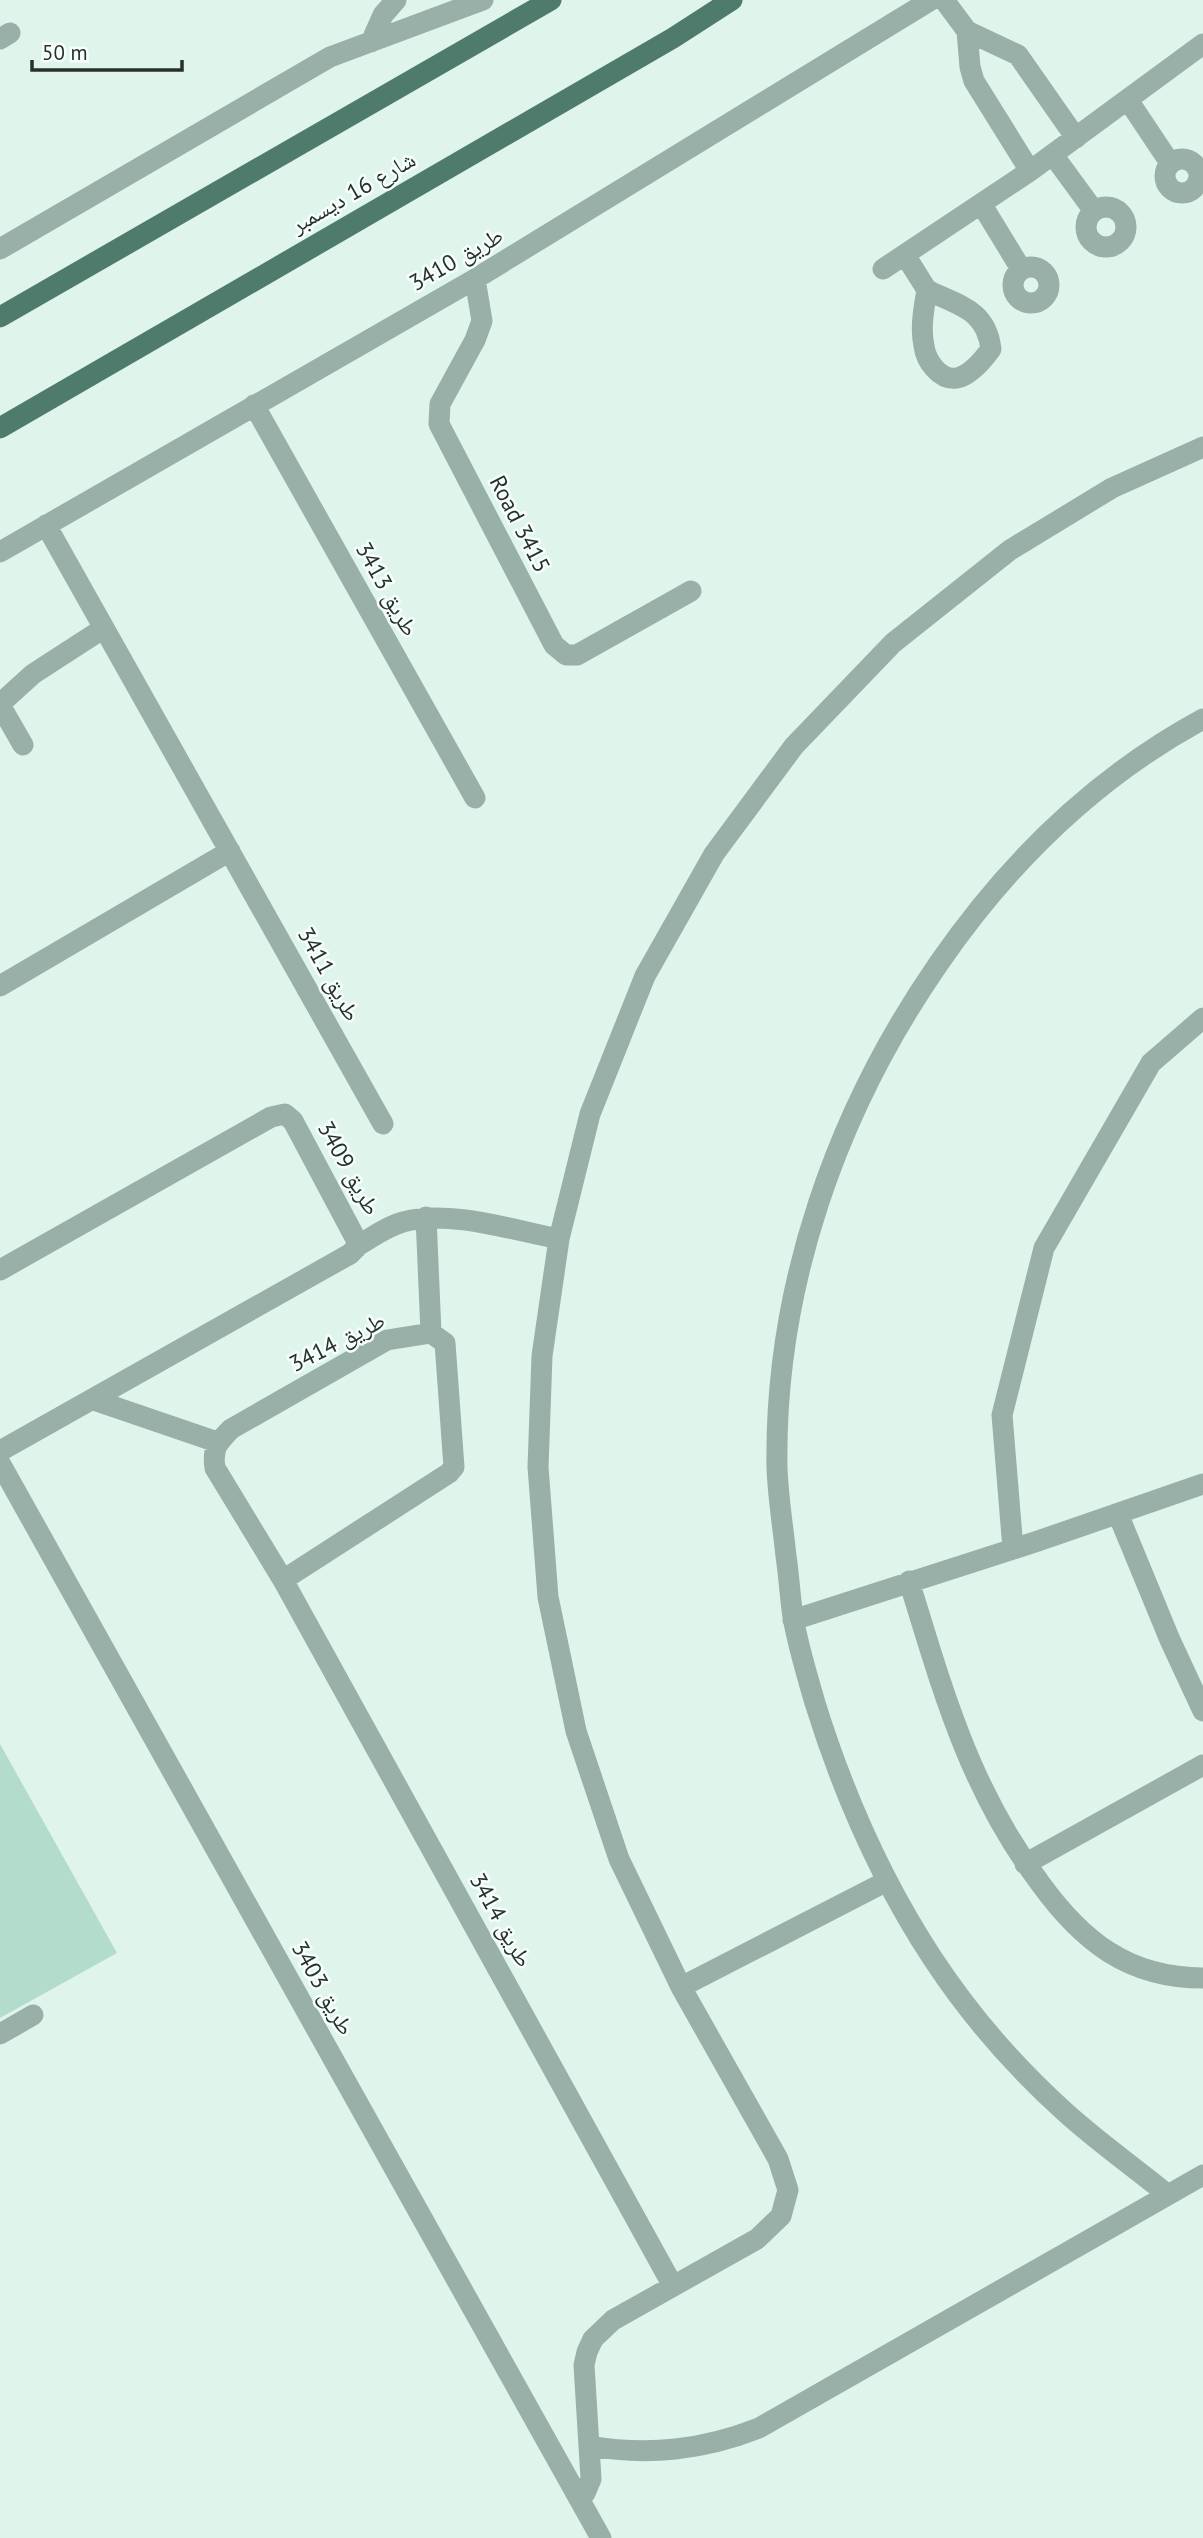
<svg xmlns="http://www.w3.org/2000/svg" width="1203" height="2538" font-family="'PT Sans','Noto Naskh Arabic',sans-serif">
  <style>
    .park { fill: #b4dccd }
    .lines { fill: none; stroke-linecap: round; stroke-linejoin: round }
    .minor { stroke: #98b0a7; stroke-width: 21 }
    .major { stroke: #4e7b6b; stroke-width: 21 }
    .labels { text-anchor: middle; stroke-width: 5; stroke-linejoin: round; paint-order: stroke }
    .street-label { font-size: 23px; fill: #28302d; stroke: #f6fefb }
  </style>
  <rect width="100%" height="100%" fill="#dff5ec"/>
  <path class="park" d="M0,1744L117,1953L0,2018Z"/>
  <g class="lines">
    <path class="minor" d="M944,0L967,31
      M0,39L10,33
      M371,42L383,15L396,0
      M1128,100L1170,163
      M1053,155L1094,211
      M1165 176a17 17 0 1 1 34 0a17 17 0 1 1-34 0Z
      M1030,171L974,81L970,67L967,31L1018,55L1076,138
      M982,205L1021,269
      M1086 227a20 20 0 1 1 40 0a20 20 0 1 1-40 0Z
      M0,249L330,57L483,0
      M905,255L927,290
      M1013 285a18 18 0 1 1 36 0a18 18 0 1 1-36 0Z
      M883,269L1030,171L1203,44
      M475,279L482,321L475,340L440,404L439,424L554,645L566,655H577L691,591
      M927,290C959,306 986,309 991,349C983,360 971,375 957,378C940,381 926,361 924,346C920,328 924,307 927,290Z
      M254,405L475,798
      M46,525L383,1124
      M0,552L475,279L931,0
      M0,704L33,674L104,628
      M0,705L23,745
      M0,986L230,851
      M426,1217L431,1333
      M359,1245C373,1237 387,1226 403,1222C447,1209 513,1230 559,1239
      M0,1270L271,1117L285,1114L293,1121L359,1245L350,1254L0,1451
      M94,1400L217,1442
      M0,1463L601,2538
      M1118,1514L1170,1640L1203,1711
      M1013,1549L1002,1415L1044,1248L1151,1063L1203,1018
      M283,1580L449,1473L454,1467L445,1343L431,1333L387,1340L231,1429C217,1443 212,1449 215,1468L283,1580L673,2286
      M909,1581C943,1691 969,1788 1040,1883C1082,1941 1128,1978 1203,1978
      M793,1620L1038,1541L1203,1484
      M1025,1864L1203,1765
      M681,1987L887,1881
      M0,2034L33,2015
      M1168,2195C1134,2167 1098,2142 1065,2112C1015,2067 970,2015 933,1959C881,1880 843,1793 815,1703C807,1675 798,1646 793,1617C790,1597 789,1576 786,1556C783,1527 778,1497 777,1468C774,1287 837,1110 939,963C1008,863 1096,777 1203,719
      M589,2446C649,2456 703,2450 759,2428L1203,2175
      M579,2499L585,2493L591,2479L584,2365L587,2352L593,2339L613,2320L757,2239L781,2216L788,2190L778,2159L681,1987L619,1859L576,1731L548,1597L538,1467L542,1356L559,1239L590,1114L645,976L714,854L794,746L893,643L1010,550L1112,488L1203,447"/>
    <path class="major" d="M0,317L551,0
      M0,428L673,38L732,0"/>
  </g>
  <g class="labels">
    <g class="street-label">
      <text transform="translate(353 192) rotate(-30)" y="8">شارع 16 ديسمبر</text>
      <text transform="translate(456 259) rotate(-30)" y="8">طريق 3410</text>
      <text transform="translate(520 524) rotate(63)" y="8">Road 3415</text>
      <text transform="translate(387 589) rotate(61)" y="8">طريق 3413</text>
      <text transform="translate(329 974) rotate(61)" y="8">طريق 3411</text>
      <text transform="translate(349 1168) rotate(61)" y="8">طريق 3409</text>
      <text transform="translate(337 1342) rotate(-27)" y="8">طريق 3414</text>
      <text transform="translate(501 1920) rotate(61)" y="8">طريق 3414</text>
      <text transform="translate(323 1988) rotate(61)" y="8">طريق 3403</text>
    </g>
  </g>
  <path d="M32 60v10h150v-10" fill="none" stroke="#28302d" stroke-width="3.5"/>
  <text x="42" y="60" font-size="21" fill="#28302d" stroke="#f6fefb" stroke-width="5" paint-order="stroke">50 m</text>
</svg>
